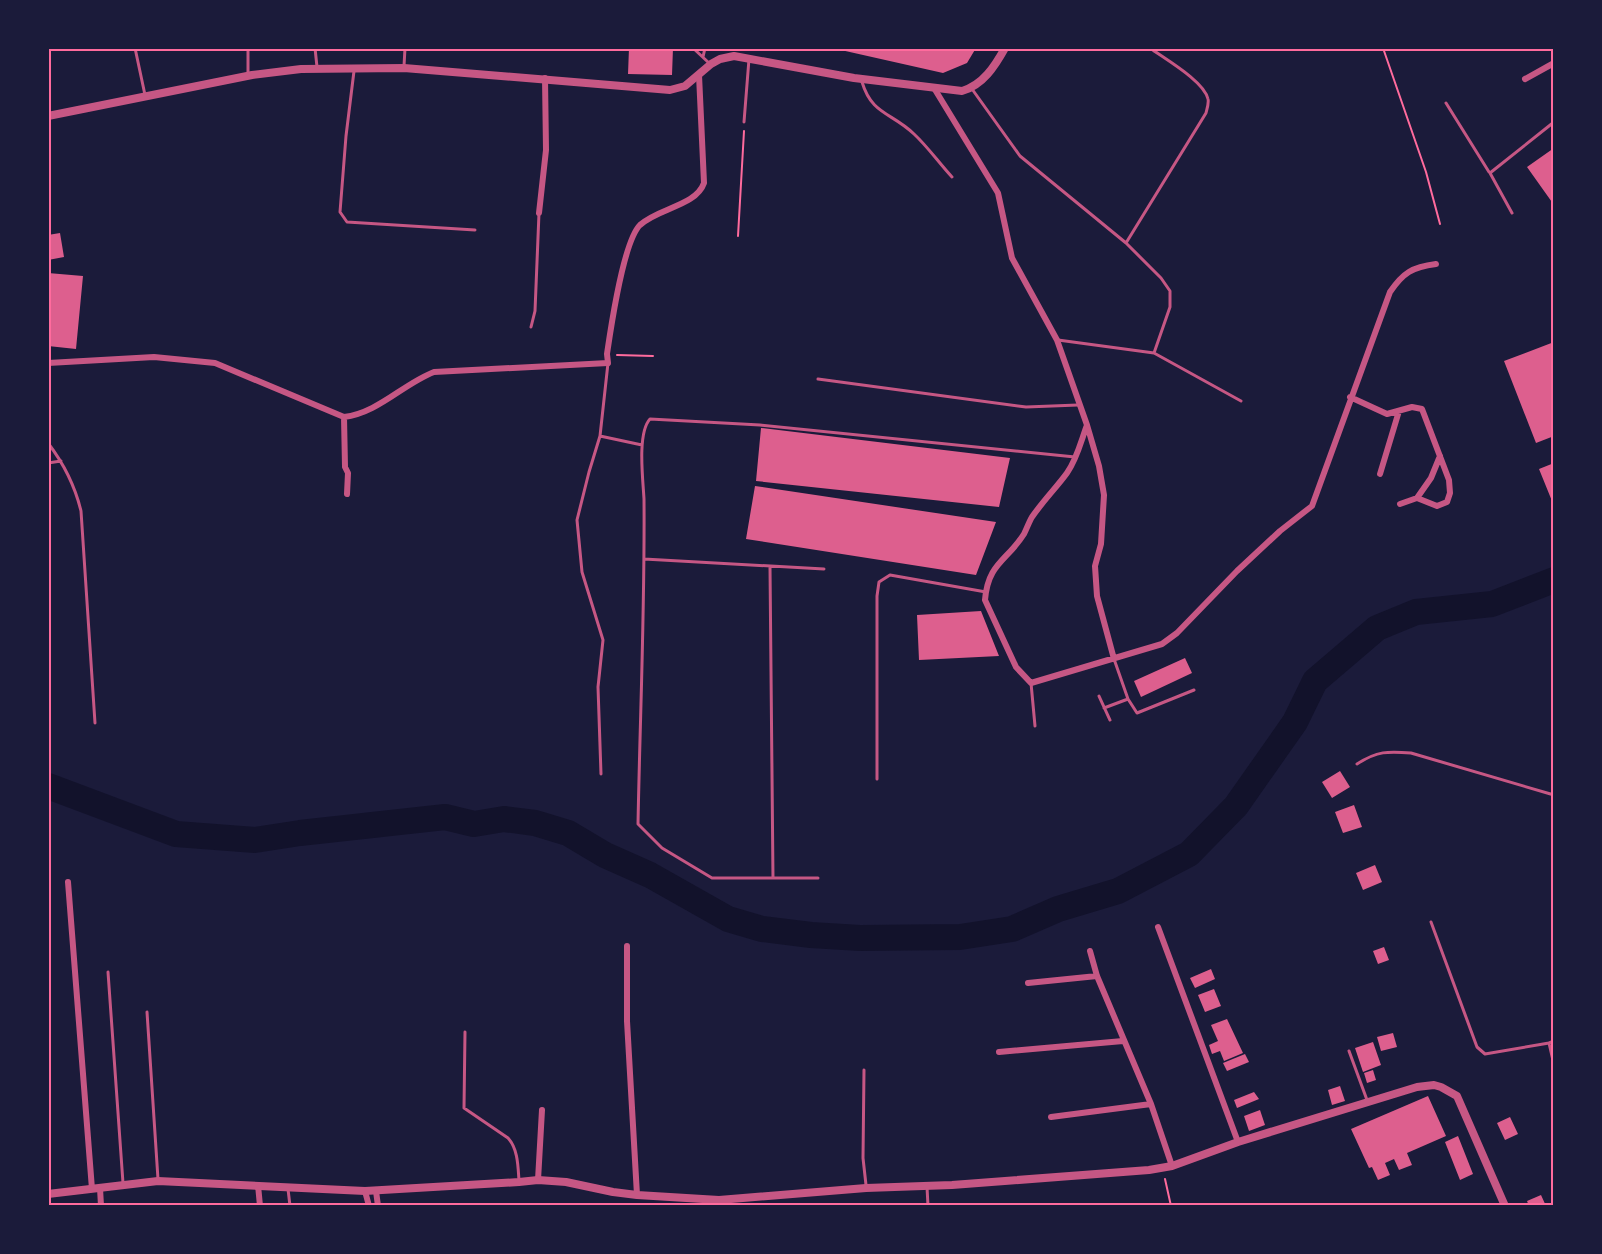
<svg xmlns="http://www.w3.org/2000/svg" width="1602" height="1254" font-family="Cabin,sans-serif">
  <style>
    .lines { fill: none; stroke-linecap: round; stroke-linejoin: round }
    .river { stroke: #12122b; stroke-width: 26 }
    .building { fill: #dd5f8e }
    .path { stroke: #ff6b9d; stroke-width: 2 }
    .service { stroke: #c65784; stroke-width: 3 }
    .minor { stroke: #c65784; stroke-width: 6 }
    .tertiary { stroke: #c65784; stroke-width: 8 }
    .neatline { fill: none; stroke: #ff6b9d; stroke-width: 2 }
  </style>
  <rect width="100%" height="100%" fill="#1b1b3a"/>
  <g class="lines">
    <path class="river" d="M48,786L176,834L255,840L300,833L445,817L474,824L504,819L535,823L568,833L605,855L650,875L728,919L762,929L811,935L860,938L960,937L1012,929L1058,909L1118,891L1189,854L1236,806L1295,722L1315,681L1377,628L1416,612L1492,604L1554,580"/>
  </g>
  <path class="building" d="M629,48H673L672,75L628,74Z
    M832,48H976L967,63L943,73Z
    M1554,148V205L1527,167Z
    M60,233L64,257L48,260V235Z
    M48,273L83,276L76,349L48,346Z
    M1554,342V436L1536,443L1504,361Z
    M761,428L1010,458L999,507L756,481Z
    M1554,463V506L1539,469Z
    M755,486L996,522L976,575L746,539Z
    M981,611L999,656L919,660L917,615Z
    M1185,658L1192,673L1141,697L1134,681Z
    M1340,771L1350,787L1332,798L1322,782Z
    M1354,805L1362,827L1343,833L1335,812Z
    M1375,865L1382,882L1363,890L1356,873Z
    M1384,947L1389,960L1378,964L1373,951Z
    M1211,969L1215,979L1195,988L1190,978Z
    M1214,989L1221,1006L1205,1012L1198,995Z
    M1227,1019L1243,1053L1224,1061L1220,1051L1212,1054L1209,1045L1218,1041L1211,1025Z
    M1393,1033L1397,1047L1381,1051L1377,1037Z
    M1373,1042L1381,1065L1363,1072L1355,1048Z
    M1245,1054L1249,1062L1227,1071L1223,1063Z
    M1373,1070L1376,1080L1367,1083L1364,1073Z
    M1340,1086L1345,1101L1332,1105L1328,1090Z
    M1254,1092L1259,1099L1237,1108L1234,1100Z
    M1428,1096L1446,1136L1407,1153L1412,1165L1399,1170L1394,1159L1385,1163L1390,1175L1378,1180L1372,1167L1369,1168L1351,1129Z
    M1260,1110L1265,1125L1249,1131L1244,1116Z
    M1510,1117L1518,1134L1505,1140L1497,1123Z
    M1458,1136L1473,1174L1460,1180L1445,1142Z
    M1541,1195L1546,1206H1529L1527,1201Z"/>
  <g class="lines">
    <path class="path" d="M1383,48L1426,172L1440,224
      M738,236L744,131
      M617,355L653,356
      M1165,1179L1171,1206"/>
    <path class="service" d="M135,48L145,95
      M248,48V73
      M315,48L317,67
      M693,48L709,63
      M703,57L705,48
      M404,66L405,48
      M354,71L346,136L340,212L347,222L475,230
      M862,82C872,115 891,112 914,134C928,147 939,163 952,177
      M972,89L1020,156L1126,243L1161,278L1170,291V307L1154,353
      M1446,103L1489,172
      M744,122L749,59
      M1512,213L1490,173L1554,122
      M1126,243L1206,113C1207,109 1209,103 1208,99C1204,81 1165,59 1150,48
      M531,327L535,311L539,213
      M1058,340L1154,353L1241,401
      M818,379L1026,407L1078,405
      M600,436L642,445
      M48,443C64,464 75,486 81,511L95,723
      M48,463L61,461
      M644,559L824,569
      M770,567L773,878
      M1114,659L1128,699L1137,713L1194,690
      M1031,683L1035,726
      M1099,696L1110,720
      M1104,708L1128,699
      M1357,764C1377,751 1388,751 1411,753L1554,795
      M601,774L598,687L603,640L582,572L577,520L589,472L600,436L608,363
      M877,779V596L879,582L890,575L986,592
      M818,878H712L662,848L638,824C640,716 645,608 644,499C643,480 637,433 650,419L760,425L1075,457
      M1431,922L1477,1047L1485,1054L1549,1043
      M108,972L123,1183
      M147,1012L158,1179
      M465,1032L464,1108L508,1138C518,1149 518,1166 519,1181
      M1554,1041L1549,1043L1554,1065
      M1349,1051L1367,1100
      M864,1070L863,1158L866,1185
      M927,1187L928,1206
      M288,1189L290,1206"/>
    <path class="minor" d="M1525,79L1554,63
      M934,88L998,193L1012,258L1057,340L1087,425L1099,466L1104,495L1101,544L1095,566L1097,596L1114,659
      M539,213L546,150L545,78
      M48,363L154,357L215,363L344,417C378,413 403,384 434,372L608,363L607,354C611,327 623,242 640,225C658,208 696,206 704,183L699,75
      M1350,397L1387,414L1412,407L1422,409L1449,480L1450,493L1447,502L1437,506L1417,498
      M344,417L345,467L348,473L347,494
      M1087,425C1081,441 1077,459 1067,473C1056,488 1043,501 1032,517C1029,522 1027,528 1024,534C1007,561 988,563 985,600L1016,667L1031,683L1162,644L1177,633L1237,571L1280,531L1312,506L1390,292C1403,273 1412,267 1436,264
      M1380,474L1399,411
      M1400,504L1417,498L1431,478L1440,456
      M68,882L92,1189
      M1158,927L1238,1142
      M627,946V1021L637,1195
      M1090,951L1097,976L1151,1104L1172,1166
      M1028,983L1097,976
      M999,1052L1123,1041
      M1051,1117L1151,1104
      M538,1180L542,1110
      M258,1185L260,1206
      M100,1188L101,1206
      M365,1191L369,1206
      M376,1191L378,1206"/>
    <path class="tertiary" d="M48,116L252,75L301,69L404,68L670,90L685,86L711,64L720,59L734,56L854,78L962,91C983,85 995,66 1005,48
      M48,1194L158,1181L365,1191L519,1182L538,1180L566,1182L613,1192L637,1195L719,1200L866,1188L952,1185L1149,1170L1172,1166L1238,1142L1417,1087L1434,1085L1441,1087L1457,1096L1505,1206"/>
  </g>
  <rect width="1602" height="1254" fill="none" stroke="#1b1b3a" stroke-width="99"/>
  <rect x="50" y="50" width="1502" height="1154" class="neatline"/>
</svg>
